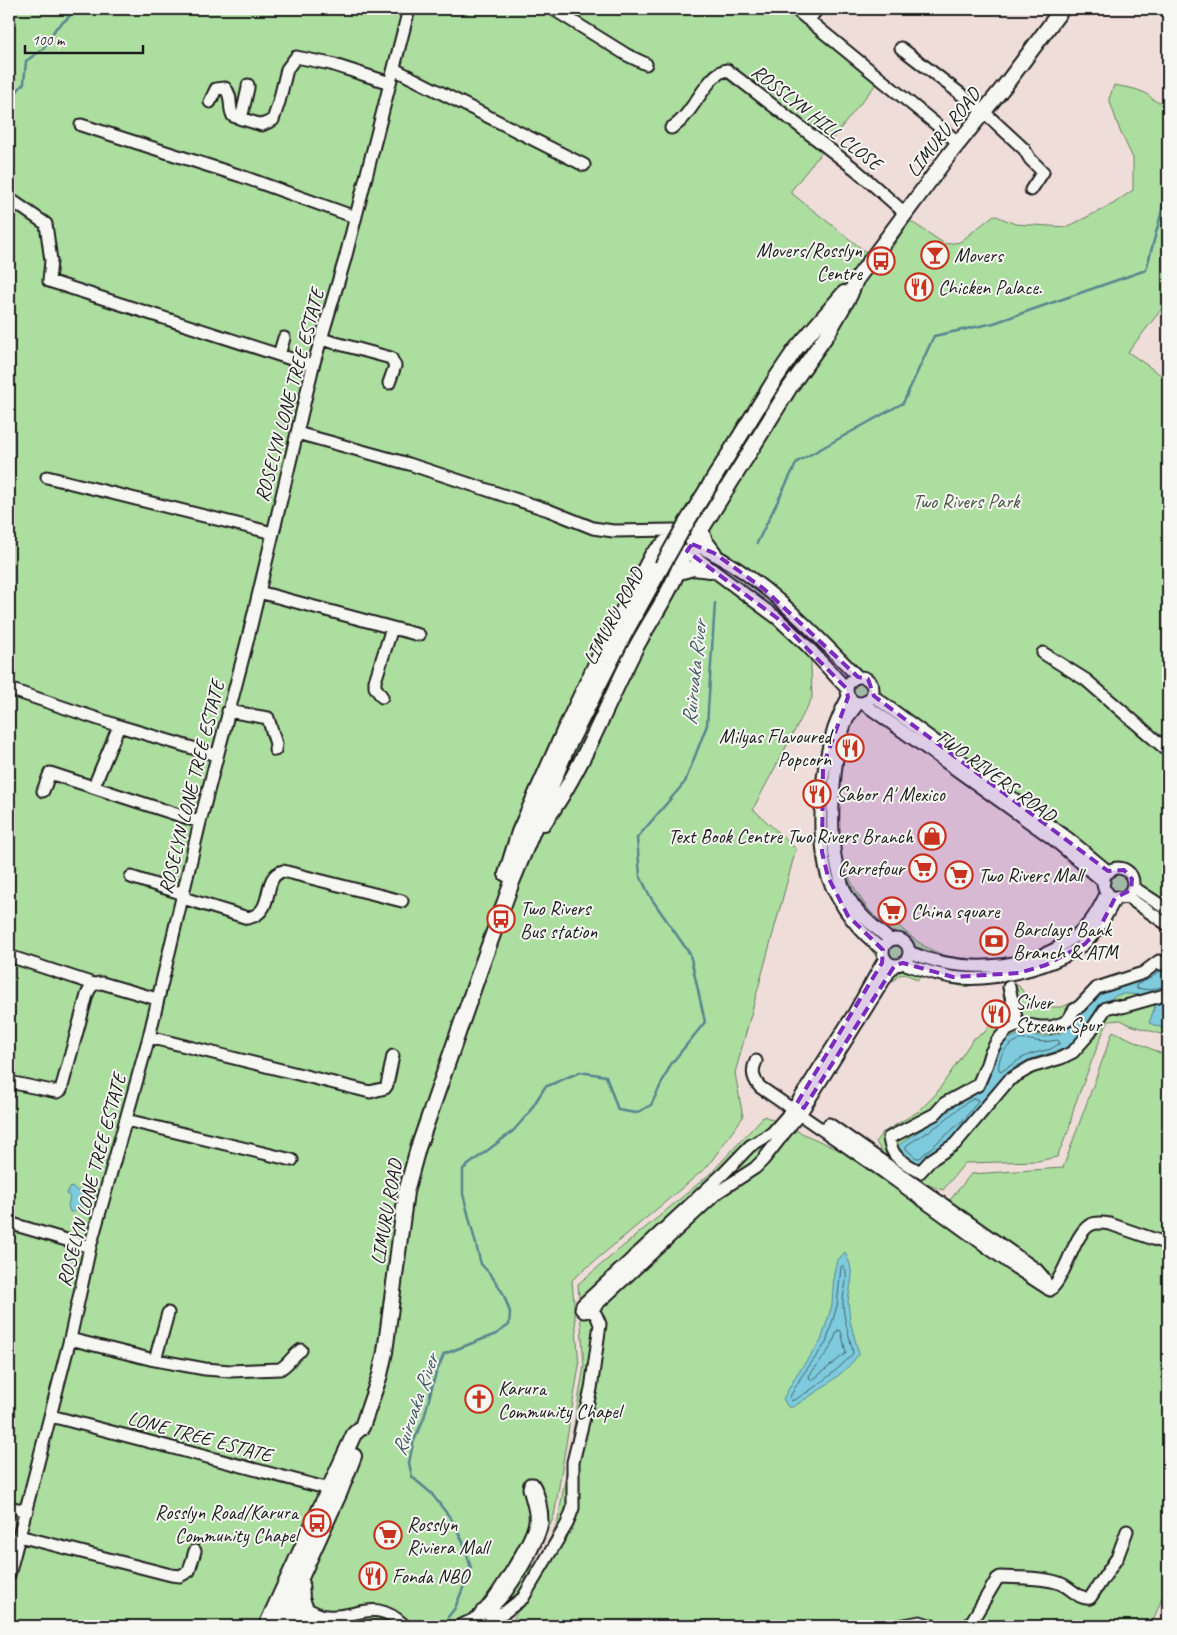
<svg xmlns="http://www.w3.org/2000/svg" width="1177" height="1635" font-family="Caveat,sans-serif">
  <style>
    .green { fill: #acde9f; stroke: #647d5e }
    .water { fill: #7ecbdd; stroke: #578590 }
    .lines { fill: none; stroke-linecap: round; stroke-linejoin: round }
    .shore { stroke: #436269; stroke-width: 1 }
    .stream { stroke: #578590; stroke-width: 2.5 }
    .minor-casing { stroke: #1c1c1c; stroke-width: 15 }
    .major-casing { stroke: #1c1c1c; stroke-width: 18 }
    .minor { stroke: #f6f6f2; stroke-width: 11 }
    .major { stroke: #f6f6f2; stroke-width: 14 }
    .major-bridge-casing { stroke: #1c1c1c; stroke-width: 18; stroke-linecap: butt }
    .major-bridge { stroke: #f6f6f2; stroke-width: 14 }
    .marked { fill: #7b2cbf; fill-opacity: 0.2; stroke: #7b2cbf; stroke-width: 4; stroke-dasharray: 10 6; stroke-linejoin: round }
    .labels { text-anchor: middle; stroke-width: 4; stroke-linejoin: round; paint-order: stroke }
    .street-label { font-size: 20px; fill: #1c1c1c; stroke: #f6f6f2 }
    .poi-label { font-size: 20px; fill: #1c1c1c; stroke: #f6f6f2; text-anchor: start }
    .park-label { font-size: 20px; fill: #475643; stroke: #f6f6f2 }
    .water-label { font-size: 21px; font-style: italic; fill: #3e5960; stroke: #f6f6f2 }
  </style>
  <rect width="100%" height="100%" fill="#efddda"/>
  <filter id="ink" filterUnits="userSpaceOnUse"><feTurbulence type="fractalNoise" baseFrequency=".02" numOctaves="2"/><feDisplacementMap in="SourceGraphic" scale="10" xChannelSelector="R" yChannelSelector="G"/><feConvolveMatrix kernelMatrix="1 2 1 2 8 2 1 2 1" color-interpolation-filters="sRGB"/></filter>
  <g filter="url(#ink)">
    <path class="green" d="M9,9H787L876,84L790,192L881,264L910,221L945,244L960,242L994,215L1015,224L1067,227L1113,204L1133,190V158L1120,131L1109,99L1114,85C1123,87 1135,88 1143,92C1154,97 1153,106 1168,100V301L1128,352L1168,380V905L1131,882C1127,894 1125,895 1112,894L1107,886L1108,877L871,685C872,697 863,707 851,699L849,685L854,679L810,632L812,698L753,809L796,849L735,1073L743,1117L707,1167L572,1280L579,1366L554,1516L508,1621L493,1626H9Z
      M842,861C850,881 872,930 898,925C917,943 939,959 967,958L973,985L965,987L922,976L917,980C909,975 900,970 894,981L867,944L848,923L821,869Z
      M1164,942L1168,944V1036L1130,1025L1121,1020L1109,1021L1103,1032L1074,1107L1069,1129L1057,1157L1038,1161L965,1163L943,1190C919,1183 886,1166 876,1141L882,1133L919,1111L936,1094L973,1039L985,1032L1004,1001L1002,988L1018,985L1027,997L1043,1007H1062L1078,1000L1097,983L1117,980L1156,961L1161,955Z
      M1113,1031L1168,1057V1583L1151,1626H504L512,1623L558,1521L584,1366L578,1284L711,1173L764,1116L950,1200L971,1174L1063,1168Z"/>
    <path class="water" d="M1168,950V989C1160,991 1150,995 1142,995C1133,995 1124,992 1115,996C1095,1006 1090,1028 1074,1042C1060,1053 1047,1053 1031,1059C1021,1063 1013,1068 1005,1075L958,1133L919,1166L900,1149L898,1146L900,1144L949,1111C955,1104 962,1099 970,1095C975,1093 980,1093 985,1089L999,1049L1008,1039L1018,1035H1032L1044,1037L1061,1033L1074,1023L1095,993L1163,962Z
      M1160,1000L1168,1001V1030L1149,1023L1156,1003Z
      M71,1187L78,1191L81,1190L85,1194L80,1202V1208L74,1212H70L68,1206L70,1197L66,1194Z
      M845,1252L850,1264L852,1277L848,1301L850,1321L859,1354C844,1375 815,1393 793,1407H788L783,1399L797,1374L821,1341L832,1305L834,1272L837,1261Z"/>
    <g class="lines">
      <path class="shore" d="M1160,971L1151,978L1136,985V988L1149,990L1168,985
        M1024,1039L1043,1042L1058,1040L1060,1043L1051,1049L1031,1054L1022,1058L1002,1071L999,1070C997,1055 1009,1041 1024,1039Z
        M973,1099H977L978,1101C963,1125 939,1139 920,1158H916L906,1149V1146C916,1138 927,1133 937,1126C950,1117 959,1106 973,1099Z
        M844,1266C850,1278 843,1289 843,1302C843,1320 850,1336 853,1353C845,1365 804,1397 791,1401L790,1397L801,1377L826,1343L837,1306L841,1267Z
        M838,1330L841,1331L846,1353L815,1378L810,1380L809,1376L831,1347Z"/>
      <path class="stream" d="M9,101L24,83L26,61L43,49L56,28L68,18L74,9
        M757,543L797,462L903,403L934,336L994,323L1146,270L1168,188
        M448,1617L455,1608L471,1568L463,1542L452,1520L431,1493L412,1477L409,1463L413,1443L424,1418L435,1376L444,1354L496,1334L509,1325L510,1312L503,1293L491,1275L481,1264L463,1194V1169L513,1131L528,1114L545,1087L580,1072L606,1076L618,1110L636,1113L651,1105L671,1064L705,1022L690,954L651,898L640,876L637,838L685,782L707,725L715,603"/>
      <g class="minor-casing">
        <path id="minor" d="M553,9L627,55L646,64
          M795,9L959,143
          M809,20L817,9
          M901,48L984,112L1024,149L1030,159L1043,172L1031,190
          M394,69L584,165
          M210,102L216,89L225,88C233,96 228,107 233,116L262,125L273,120L279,102L287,69L296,57L331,64L390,83
          M241,119L248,88V85
          M81,125L241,176L355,217
          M671,128C692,118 707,72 727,70L855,169L906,214
          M9,203L14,202L46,224L51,261L49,281L313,366
          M321,339L391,358L395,366L389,383
          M279,355L284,338
          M297,433L409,464L548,510L593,528L613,531L674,530
          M47,477L273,533
          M692,544C756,570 810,628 858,677
          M687,551L777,618L808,647L846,688
          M259,592L419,635
          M1043,653L1086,680L1168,751
          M847 690a13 13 0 1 1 26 0a13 13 0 1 1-26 0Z
          M9,689L119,726L216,755
          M872,695L1069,839L1109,872
          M382,697L375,687V681L392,628
          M848,697C825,738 820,783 821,830C822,846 823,863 828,878C840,908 858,931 883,950
          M863,703L1053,839L1104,882
          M858,704C855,708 852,712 849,716C833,746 830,822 835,856C837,868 841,882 846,893C856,912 874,927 890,940
          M228,711L268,718L276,744L275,750
          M94,786L119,726
          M43,791L50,773L200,822
          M1103 883a15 15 0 1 1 30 0a15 15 0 1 1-30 0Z
          M131,877L184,894
          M1133,887L1168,910
          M1126,896L1168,925
          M183,898L248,918C277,912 260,877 283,871L402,901
          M883 952a13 13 0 1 1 26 0a13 13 0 1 1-26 0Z
          M909,952C966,976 1043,971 1087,925C1096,916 1101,903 1107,892
          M9,956L94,984
          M885,958L854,1013L793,1109L772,1133L750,1146L725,1172L582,1305L581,1309L584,1312L591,1310L718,1192L755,1168L763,1160L804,1108L891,969L895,965
          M903,963C919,969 935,974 951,977C988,983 1058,968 1086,942C1100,929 1107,914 1116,897
          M1161,964L1159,961L1143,973L1097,988L1080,1006L1074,1010L1068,1020L1063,1023L1051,1027H1039L1027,1025L1016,1026L1007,1030L997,1041L990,1054L987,1064L978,1085L945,1103L935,1114L889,1138C892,1160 903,1161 920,1172L931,1160L955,1144L1009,1080L1031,1067L1061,1058L1073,1052L1088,1035L1106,1008L1114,1006L1122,1007L1168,994
          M1009,987L1018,1026
          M149,1037L370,1092L385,1088L387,1085L393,1056
          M756,1061C751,1071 753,1079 760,1087L885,1173L1016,1268L1050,1290C1066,1277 1073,1235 1090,1225C1096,1222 1104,1223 1110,1224L1168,1244
          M9,1082L57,1092L61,1090L87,995C90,987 93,983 102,983L157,999
          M126,1120L292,1160
          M829,1124L1037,1270L1044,1278L1048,1289
          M9,1223L90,1247
          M70,1339L150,1359L205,1369L230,1371L280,1369C288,1365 293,1355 301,1350
          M155,1360L168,1313
          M51,1416L337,1491
          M9,1507L27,1511
          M19,1536L171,1575L180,1576L189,1571L195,1551
          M9,1575L70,1339L90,1247L149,1037L200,822L247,642L313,366L345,259L409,9
          M298,1604C307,1608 317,1616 327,1616C358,1619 374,1596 405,1626
          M279,1606L319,1624L342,1622
          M482,1611L493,1616L505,1612L523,1598L567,1524L573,1508V1462L591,1389L600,1324L596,1315L591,1310
          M459,1626C464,1624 472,1621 476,1618C492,1606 532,1541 535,1522C537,1512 531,1498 529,1488L530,1484H533C539,1493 542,1511 542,1522C540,1540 510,1591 496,1603C492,1607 487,1609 482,1611
          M899,1626L920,1622L932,1626
          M969,1626L997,1579L1000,1577C1017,1578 1043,1577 1059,1583C1070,1586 1078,1600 1090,1598L1117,1558L1127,1531"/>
      </g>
      <g class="major-casing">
        <path id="major" d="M685,525L776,378L795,350L844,293
          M701,530L705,541L714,553
          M692,540L701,530L790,387L828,333L850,295L856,280L948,156L1006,84L1062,9
          M679,572L693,568L710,570
          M544,823C582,770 605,708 634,651C651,618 674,589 684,553
          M506,874L519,832L564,731L600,655L652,555L666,542
          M301,1581L302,1599L305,1607
          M266,1626L354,1434L362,1427L380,1375L385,1352L406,1192L418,1148L480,970L512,882L567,748L625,633L662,566
          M279,1626L340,1492L354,1456
          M282,1626L293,1620L306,1618"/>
      </g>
      <use href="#minor" class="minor"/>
      <use href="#major" class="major"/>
      <g class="major-bridge-casing">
        <path id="major-bridge" d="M662,566L685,525"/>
      </g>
      <use href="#major-bridge" class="major-bridge"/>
    </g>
  </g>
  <path class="marked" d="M692,544L714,553L764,589L858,677L868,679L874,696L1108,871L1124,870L1132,879L1131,890L1115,898L1099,929L1085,944L1046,965L1019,973L953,977L903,963L895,965L804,1108L797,1103L882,963L883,950L848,916L828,877L822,852L823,766L848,697L846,688L777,618L687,551Z"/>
  <defs>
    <g id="bar-ring" transform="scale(1.4375)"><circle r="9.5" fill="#f6f6f2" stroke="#c8321e" stroke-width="1.5"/><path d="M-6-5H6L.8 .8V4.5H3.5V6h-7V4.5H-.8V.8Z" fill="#c8321e"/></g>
    <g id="bus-ring" transform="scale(1.4375)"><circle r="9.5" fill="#f6f6f2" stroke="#c8321e" stroke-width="1.5"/><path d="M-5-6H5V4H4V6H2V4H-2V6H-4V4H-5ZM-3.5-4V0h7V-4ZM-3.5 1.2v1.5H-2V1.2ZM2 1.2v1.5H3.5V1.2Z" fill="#c8321e"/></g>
    <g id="restaurant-ring" transform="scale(1.4375)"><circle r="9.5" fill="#f6f6f2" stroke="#c8321e" stroke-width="1.5"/><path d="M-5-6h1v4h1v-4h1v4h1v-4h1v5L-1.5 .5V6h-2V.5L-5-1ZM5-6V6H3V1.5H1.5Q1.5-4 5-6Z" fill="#c8321e"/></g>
    <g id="shop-ring" transform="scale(1.4375)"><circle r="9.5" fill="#f6f6f2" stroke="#c8321e" stroke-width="1.5"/><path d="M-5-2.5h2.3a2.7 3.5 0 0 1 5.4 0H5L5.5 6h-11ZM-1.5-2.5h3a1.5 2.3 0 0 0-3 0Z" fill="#c8321e"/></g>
    <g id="supermarket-ring" transform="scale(1.4375)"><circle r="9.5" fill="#f6f6f2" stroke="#c8321e" stroke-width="1.5"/><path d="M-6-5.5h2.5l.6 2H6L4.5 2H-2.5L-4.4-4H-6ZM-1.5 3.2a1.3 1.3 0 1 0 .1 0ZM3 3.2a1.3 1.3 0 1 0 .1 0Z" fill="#c8321e"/></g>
    <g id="bank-ring" transform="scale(1.4375)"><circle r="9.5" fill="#f6f6f2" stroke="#c8321e" stroke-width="1.5"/><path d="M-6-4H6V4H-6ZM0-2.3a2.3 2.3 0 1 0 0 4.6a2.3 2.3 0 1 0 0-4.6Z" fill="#c8321e"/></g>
    <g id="church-ring" transform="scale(1.4375)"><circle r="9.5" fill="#f6f6f2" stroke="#c8321e" stroke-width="1.5"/><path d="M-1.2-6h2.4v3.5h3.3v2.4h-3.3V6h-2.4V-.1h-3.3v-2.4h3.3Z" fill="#c8321e"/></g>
  </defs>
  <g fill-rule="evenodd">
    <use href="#bar-ring" x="935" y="255"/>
    <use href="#bus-ring" x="881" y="261"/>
    <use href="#restaurant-ring" x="919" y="287"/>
    <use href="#restaurant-ring" x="850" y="748"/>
    <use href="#restaurant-ring" x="817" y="794"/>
    <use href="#shop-ring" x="932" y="836"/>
    <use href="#supermarket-ring" x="923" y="868"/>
    <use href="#supermarket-ring" x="959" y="875"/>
    <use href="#supermarket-ring" x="892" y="911"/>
    <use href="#bus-ring" x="501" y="919"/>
    <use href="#bank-ring" x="994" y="941"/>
    <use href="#restaurant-ring" x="996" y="1014"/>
    <use href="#church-ring" x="479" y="1399"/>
    <use href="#bus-ring" x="317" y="1523"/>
    <use href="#supermarket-ring" x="388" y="1535"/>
    <use href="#restaurant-ring" x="373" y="1576"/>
  </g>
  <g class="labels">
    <g class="street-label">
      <text transform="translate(817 117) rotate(38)" y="7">ROSSLYN HILL CLOSE</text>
      <text transform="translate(943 132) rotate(-52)" y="7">LIMURU ROAD</text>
      <text transform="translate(289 395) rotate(-75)" y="7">ROSELYN LONE TREE ESTATE</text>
      <text transform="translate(613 616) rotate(-62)" y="7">LIMURU ROAD</text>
      <text transform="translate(996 775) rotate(36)" y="7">TWO RIVERS ROAD</text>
      <text transform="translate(191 787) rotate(-76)" y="7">ROSELYN LONE TREE ESTATE</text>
      <text transform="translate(91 1180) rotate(-75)" y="7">ROSELYN LONE TREE ESTATE</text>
      <text transform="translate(386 1212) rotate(-80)" y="7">LIMURU ROAD</text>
      <text transform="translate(200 1436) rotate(15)" y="7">LONE TREE ESTATE</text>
    </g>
    <g class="poi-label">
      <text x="862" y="257" text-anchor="end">Movers/Rosslyn<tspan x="862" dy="23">Centre</tspan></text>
      <text x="954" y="262">Movers</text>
      <text x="938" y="294">Chicken Palace.</text>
      <text x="831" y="743" text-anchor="end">Milyas Flavoured<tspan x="831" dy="23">Popcorn</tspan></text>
      <text x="836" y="801">Sabor A' Mexico</text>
      <text x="913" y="843" text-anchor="end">Text Book Centre Two Rivers Branch</text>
      <text x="904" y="875" text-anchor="end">Carrefour</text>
      <text x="978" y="882">Two Rivers Mall</text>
      <text x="520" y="915">Two Rivers<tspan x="520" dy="23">Bus station</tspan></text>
      <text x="911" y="918">China square</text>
      <text x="1013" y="936">Barclays Bank<tspan x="1013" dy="23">Branch &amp; ATM</tspan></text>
      <text x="1015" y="1009">Silver<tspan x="1015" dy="23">Stream Spur</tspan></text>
      <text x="498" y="1395">Karura<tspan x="498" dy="23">Community Chapel</tspan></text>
      <text x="298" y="1519" text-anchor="end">Rosslyn Road/Karura<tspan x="298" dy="23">Community Chapel</tspan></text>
      <text x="407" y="1531">Rosslyn<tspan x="407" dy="23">Riviera Mall</tspan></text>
      <text x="392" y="1583">Fonda NBO</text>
    </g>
    <g class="park-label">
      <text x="966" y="508">Two Rivers Park</text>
    </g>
    <g class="water-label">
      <text transform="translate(694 673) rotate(-84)" y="7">Ruiruaka River</text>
      <text transform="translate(415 1405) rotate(-71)" y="7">Ruiruaka River</text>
    </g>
  </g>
  <rect width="1177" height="1635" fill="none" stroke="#f6f6f2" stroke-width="30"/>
  <rect x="15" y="15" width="1147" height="1605" fill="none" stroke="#1c1c1c" stroke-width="2" filter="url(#ink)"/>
  <path d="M25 45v8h118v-8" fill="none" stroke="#1c1c1c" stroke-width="2.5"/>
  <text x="32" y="45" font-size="15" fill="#1c1c1c" stroke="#f6f6f2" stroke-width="4" paint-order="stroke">100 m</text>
</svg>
